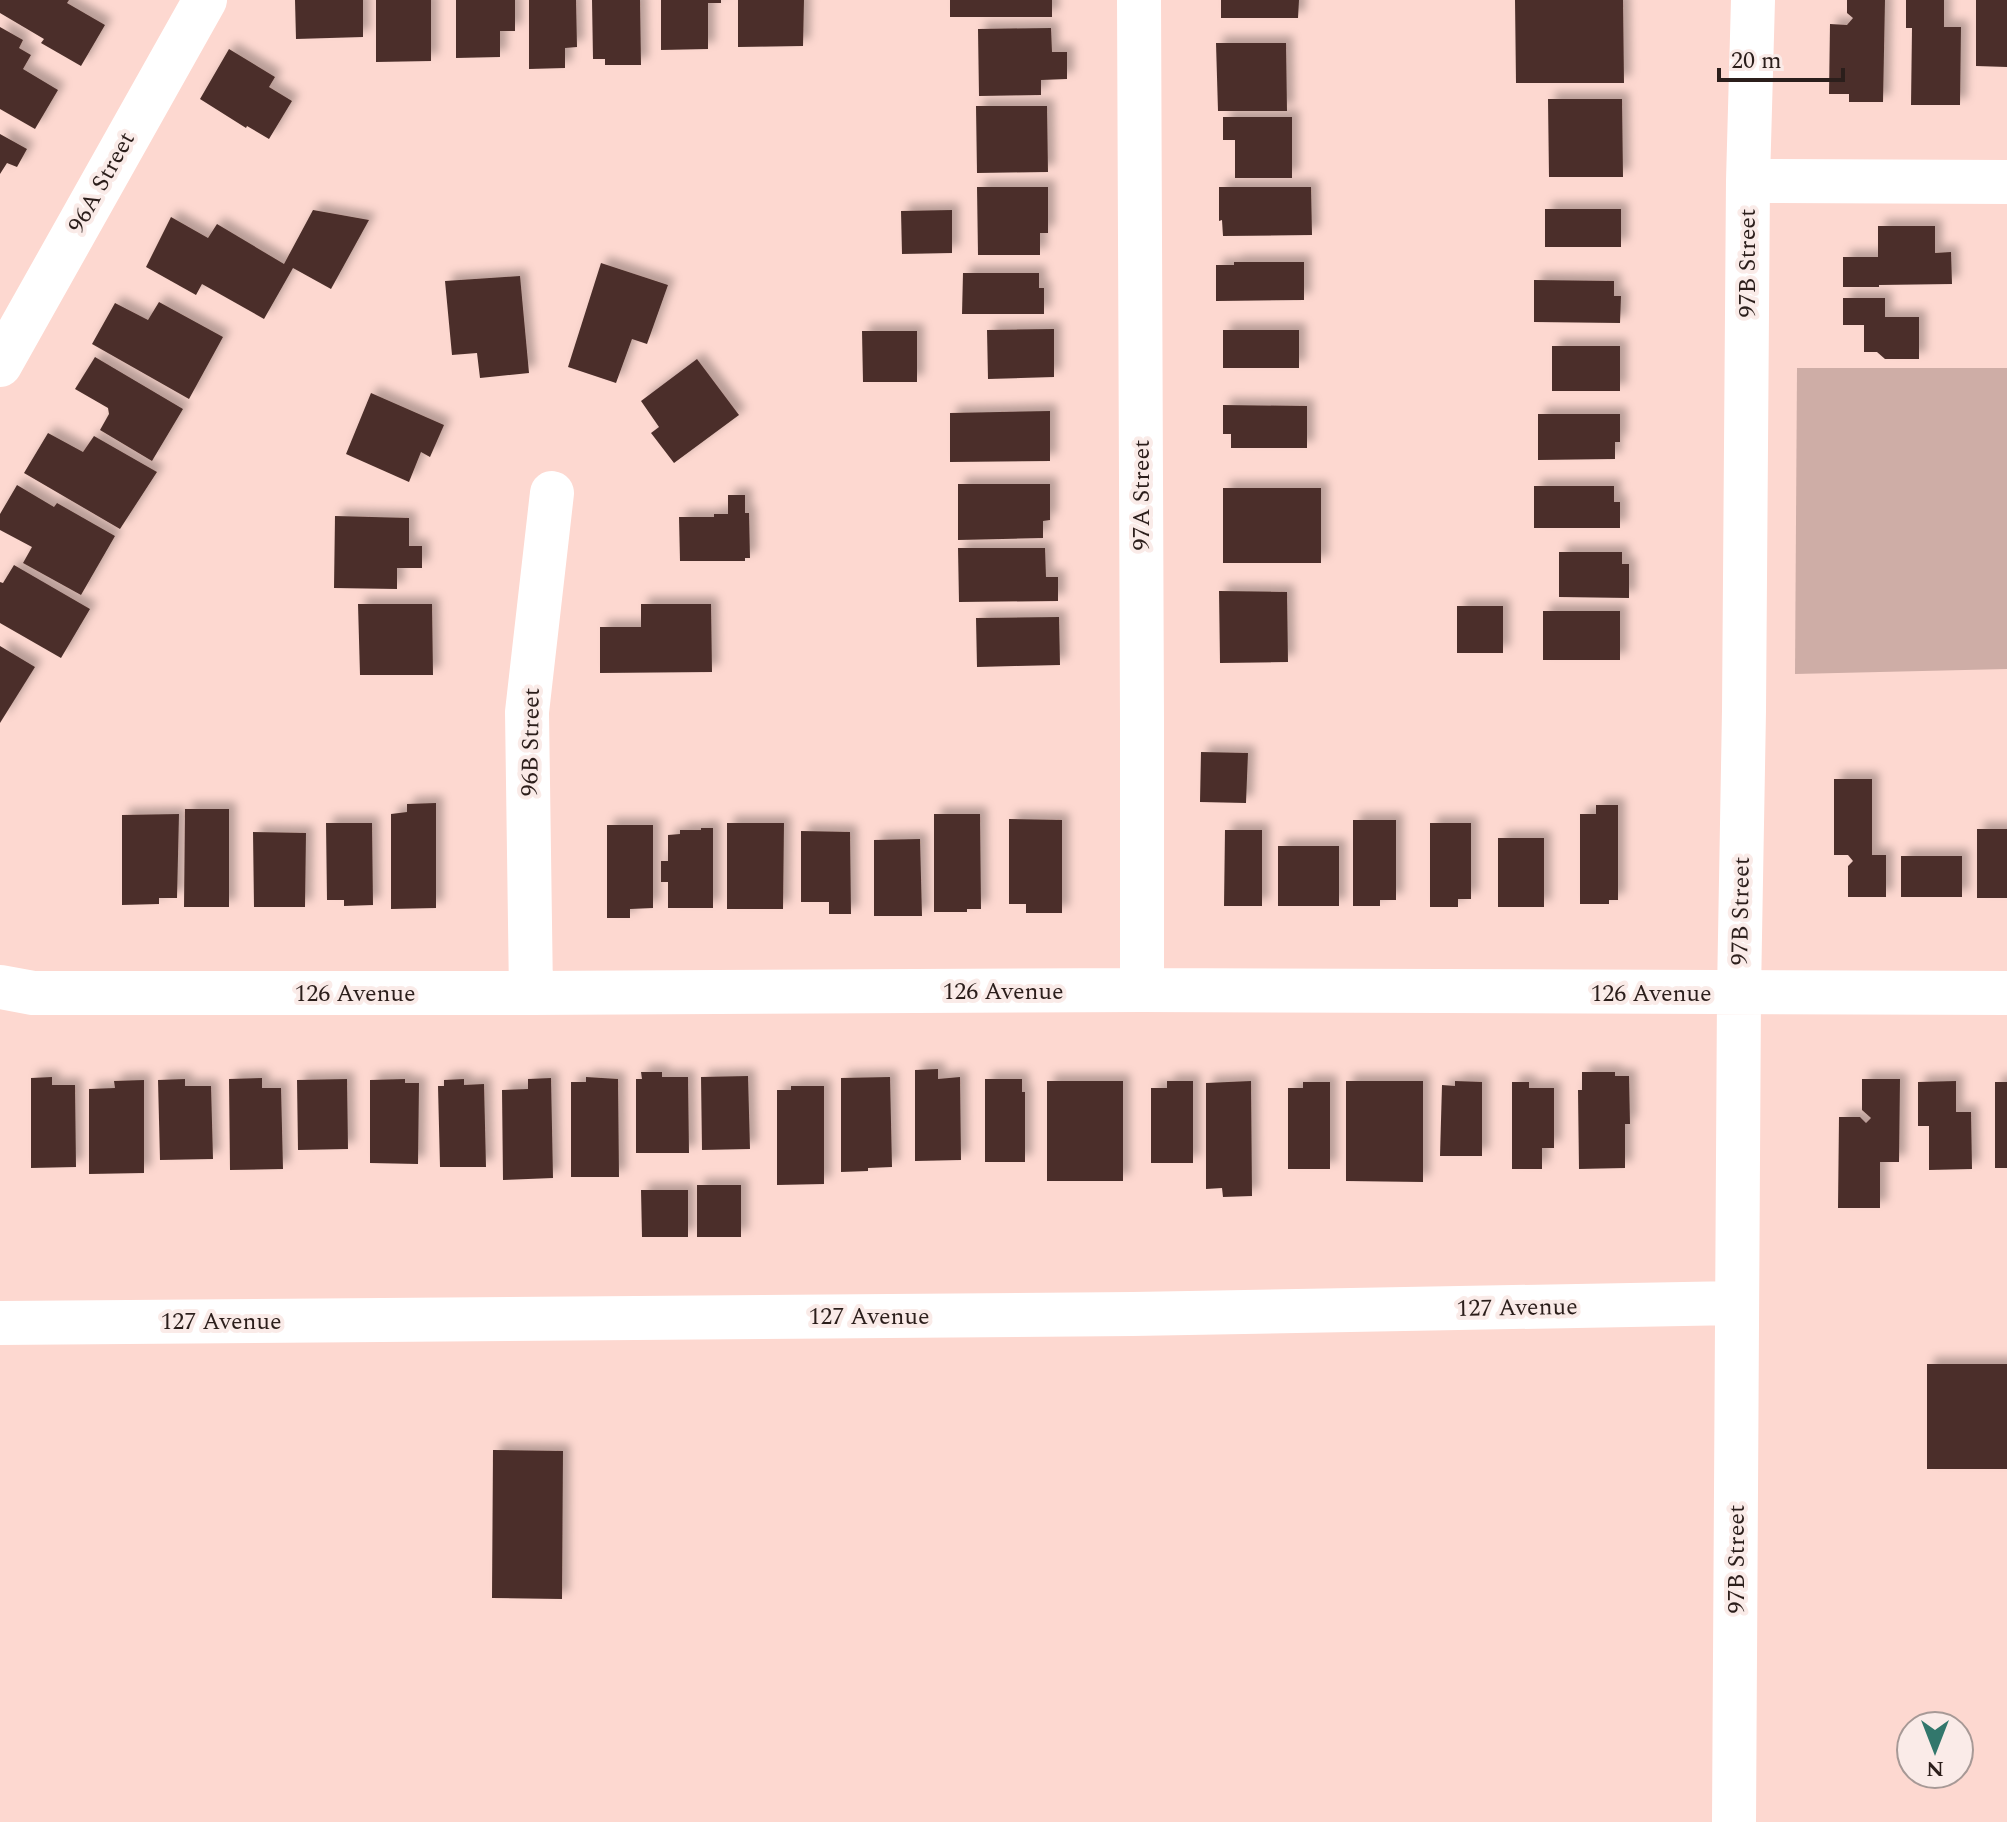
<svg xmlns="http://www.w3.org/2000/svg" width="2007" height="1822" font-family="Spectral,serif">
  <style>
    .green { fill: #ceada6 }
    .building { fill: #4b2f2a; filter: url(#shadow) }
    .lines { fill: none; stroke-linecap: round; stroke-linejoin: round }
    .minor { stroke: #fff; stroke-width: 44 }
    .labels { text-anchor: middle; stroke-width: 8; stroke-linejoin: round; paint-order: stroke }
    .street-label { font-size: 24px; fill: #2b1e1b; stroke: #faebe8 }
  </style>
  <defs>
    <filter id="shadow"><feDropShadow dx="7" dy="-7" stdDeviation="4" flood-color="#0004"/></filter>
  </defs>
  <rect width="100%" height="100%" fill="#fdd8d0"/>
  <path class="green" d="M1797,368H2007V669L1795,674Z"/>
  <path class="building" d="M0,0H69L67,3L105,25L81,66L41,43L44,39L0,13Z
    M295,0H363V37L296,39Z
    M376,0H431V61L376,62Z
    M456,0H515V31H500V57L456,58Z
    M529,0H576L577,47L565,48V68L529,69Z
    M592,0H640L641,65H605V59H593Z
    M661,0H721V3H708V49L661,50Z
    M738,0H804L803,46L738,47Z
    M950,0H1052V17H950Z
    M1221,0H1299L1298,18H1221Z
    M1515,0H1623L1624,83H1516Z
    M1847,0H1885L1883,102H1849V94H1829L1830,24L1847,25L1853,18L1847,13Z
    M1906,0H1944V27H1961L1960,105H1911L1912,28H1906Z
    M1976,0H2007V67L1976,66Z
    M0,27L23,40L19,48L31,55L23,69L58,90L35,129L0,109Z
    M1051,28L1052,52H1067V79L1041,80V95L979,96L978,29Z
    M1216,43H1286L1287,111H1218Z
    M229,49L275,77L269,87L292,101L269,139L247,126L246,128L200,99Z
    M1548,99H1622L1623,177H1549Z
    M976,106H1047L1048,172L977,173Z
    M1223,117H1292V178H1235V140H1223Z
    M0,134L27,149L17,167L7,163L0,174Z
    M977,187H1048V233H1040V255H978Z
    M1219,187H1311L1312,235L1223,236L1222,220L1219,221Z
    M1545,209H1621V247H1545Z
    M313,210L369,220L331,289L293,268L264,319L202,284L196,295L146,267L171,217L208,238L217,224L284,264Z
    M952,210V253L902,254L901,211Z
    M1878,226H1935V253L1951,252L1952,284L1879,285V287H1843V257H1878Z
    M1234,262H1304V300L1216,301V265H1234Z
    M601,263L668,285L647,344L632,339L616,383L568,367Z
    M963,273H1039V288H1044V314H962Z
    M520,276L529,373L480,378L477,353L452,355L445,281Z
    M1534,280L1614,281V296H1621L1620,323L1534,322Z
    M1843,298H1885V317H1919V359H1885L1877,352H1864V325H1843Z
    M159,302L223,337L189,399L92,344L115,303L148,320Z
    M1054,329V377L988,379L987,330Z
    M1223,330H1299V368H1223Z
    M862,331H917V382H863Z
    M1552,346H1620V391H1552Z
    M95,357L183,409L152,461L100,430L109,414L108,408L75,389Z
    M697,359L739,415L674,463L651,433L659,427L641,401Z
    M371,393L444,425L430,457L421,452L409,482L346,454Z
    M1223,405L1307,406V448H1231V434H1223Z
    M1050,411V461L950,462V413Z
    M1538,414H1620V442H1615V459L1538,460Z
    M48,433L83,452L94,436L157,472L120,529L24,473Z
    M958,484H1050V520L1043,521V538L958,540Z
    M17,485L54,507L57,503L115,536L81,595L23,563L32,547L0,530V514Z
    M1534,486H1614V502H1620V528H1534Z
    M1223,488H1321V563H1223Z
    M728,495H745V513H749L750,558H745V561H680L679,517H714V514H728Z
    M335,516L409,518V546H422V568H397V589L334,588Z
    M958,548H1045L1046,577H1058V601L959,602Z
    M1559,552H1622V564H1629V598L1559,597Z
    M14,565L90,609L61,658L0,623V582L3,583Z
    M1219,591L1287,592L1288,662L1220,663Z
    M358,604H432L433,675H360Z
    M641,604H711L712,672L600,673V627H641Z
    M1457,606H1503V653H1457Z
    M1543,611H1620V660H1543Z
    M1059,617L1060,665L977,667L976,618Z
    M0,646L35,667L0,723Z
    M1201,752L1248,753L1246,803L1200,802Z
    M1834,779H1872V855H1886V897H1848V866L1853,861L1848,855H1834Z
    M436,803V908L391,909V814L407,812V804Z
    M1596,805H1618V900H1609V904H1580V814H1596Z
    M185,809H229V907H184Z
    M179,814L177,898H159V904L122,905V815Z
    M934,814H980L981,909H967V912H934Z
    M1009,819L1062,820V913H1026V904H1009Z
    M1353,820H1396V900H1380V906H1353Z
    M326,823H372L373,905L344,906V900H327Z
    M727,823H784L783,909H727Z
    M1430,823H1471V899H1458V907H1430Z
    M607,825H653V908L630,909V918H607Z
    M701,828H713V908H668V882H661V861H668V835L680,834V830H701Z
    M1977,829H2007V898H1977Z
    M1225,830H1262V906H1224Z
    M801,831L850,832L851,914H829V902H801Z
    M253,832L306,833L305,907H254Z
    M1498,838H1544V907H1498Z
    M920,839L922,916H874V840Z
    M1278,846H1339V906H1278Z
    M1901,856H1962V897H1901Z
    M938,1069V1079L960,1077L961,1160L915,1161V1070Z
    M641,1072H662V1077H688L689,1153H636V1079H642Z
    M1582,1072H1615V1076H1629L1630,1124H1625V1168L1579,1169L1578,1090H1582Z
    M748,1076L750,1149L702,1150L701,1077Z
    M52,1077V1085H75L76,1167L31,1168V1078Z
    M586,1077L618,1079L619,1177H571V1082H586Z
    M890,1077L892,1167L868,1168V1171L841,1172V1078Z
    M262,1078V1088H281L283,1169L230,1170L229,1079Z
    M551,1078L553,1178L503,1180L502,1090L528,1089V1079Z
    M185,1079V1086H211L213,1159L160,1160L158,1080Z
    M347,1079L348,1149L298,1150L297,1080Z
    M405,1079V1083H419L418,1164L370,1163V1080Z
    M464,1079V1085L484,1084L486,1167H440L438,1086H444V1080Z
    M985,1079H1022V1092H1025V1162H985Z
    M1862,1079H1900L1899,1162H1880V1208H1838L1839,1117H1860L1866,1123L1871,1118L1862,1110Z
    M144,1080V1173L89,1174V1089L115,1088L114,1081Z
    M1047,1081H1123V1181H1047Z
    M1167,1081H1193V1163H1151V1088H1167Z
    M1251,1081L1252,1196L1223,1197L1222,1188L1206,1189V1083Z
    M1346,1081H1423V1182L1346,1181Z
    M1455,1081L1482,1082V1156H1440L1442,1085L1455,1086Z
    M1956,1081V1112H1971L1972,1169L1929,1170V1126H1918V1082Z
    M1303,1082H1330V1169H1288V1088H1303Z
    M1512,1082H1529V1088H1554V1148H1542V1169H1512Z
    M1995,1082H2007V1168H1995Z
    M791,1086H824V1184L777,1185V1090H791Z
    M697,1185H741V1237H697Z
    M641,1190H688V1237H642Z
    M1927,1364H2007V1469H1927Z
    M493,1450L563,1451L562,1599L492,1598Z"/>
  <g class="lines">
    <path class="minor" d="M1139,0L1142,719V990
      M1748,181L2007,182
      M0,365L205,0
      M0,987L33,993H531L1142,990L2007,993
      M531,993L527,712L552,493
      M0,1323L1133,1314L1737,1303
      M1734,1822L1739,993L1744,711L1748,181L1753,0"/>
  </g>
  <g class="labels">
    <g class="street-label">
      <text transform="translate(101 182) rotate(-61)" y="8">96A Street</text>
      <text transform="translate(1747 263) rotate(-90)" y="8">97B Street</text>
      <text transform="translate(1141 495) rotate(-90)" y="8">97A Street</text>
      <text transform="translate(530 742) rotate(-89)" y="8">96B Street</text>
      <text transform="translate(1740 911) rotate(-89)" y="8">97B Street</text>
      <text x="1003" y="999">126 Avenue</text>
      <text x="355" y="1001">126 Avenue</text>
      <text x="1651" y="1001">126 Avenue</text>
      <text transform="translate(1517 1307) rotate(-1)" y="8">127 Avenue</text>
      <text x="869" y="1324">127 Avenue</text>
      <text x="221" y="1329">127 Avenue</text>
      <text transform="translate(1736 1559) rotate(-90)" y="8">97B Street</text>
    </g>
  </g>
  <g transform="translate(1935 1750) rotate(180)"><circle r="38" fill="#faebe8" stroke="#a79996" stroke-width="2"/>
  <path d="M0-6L14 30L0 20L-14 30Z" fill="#32776c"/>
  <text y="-12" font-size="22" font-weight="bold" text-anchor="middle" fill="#2b1e1b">N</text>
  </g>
  <path d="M1719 68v12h124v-12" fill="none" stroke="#2b1e1b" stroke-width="4"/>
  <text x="1731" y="68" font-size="24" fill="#2b1e1b" stroke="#faebe8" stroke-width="6" paint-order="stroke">20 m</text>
</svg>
